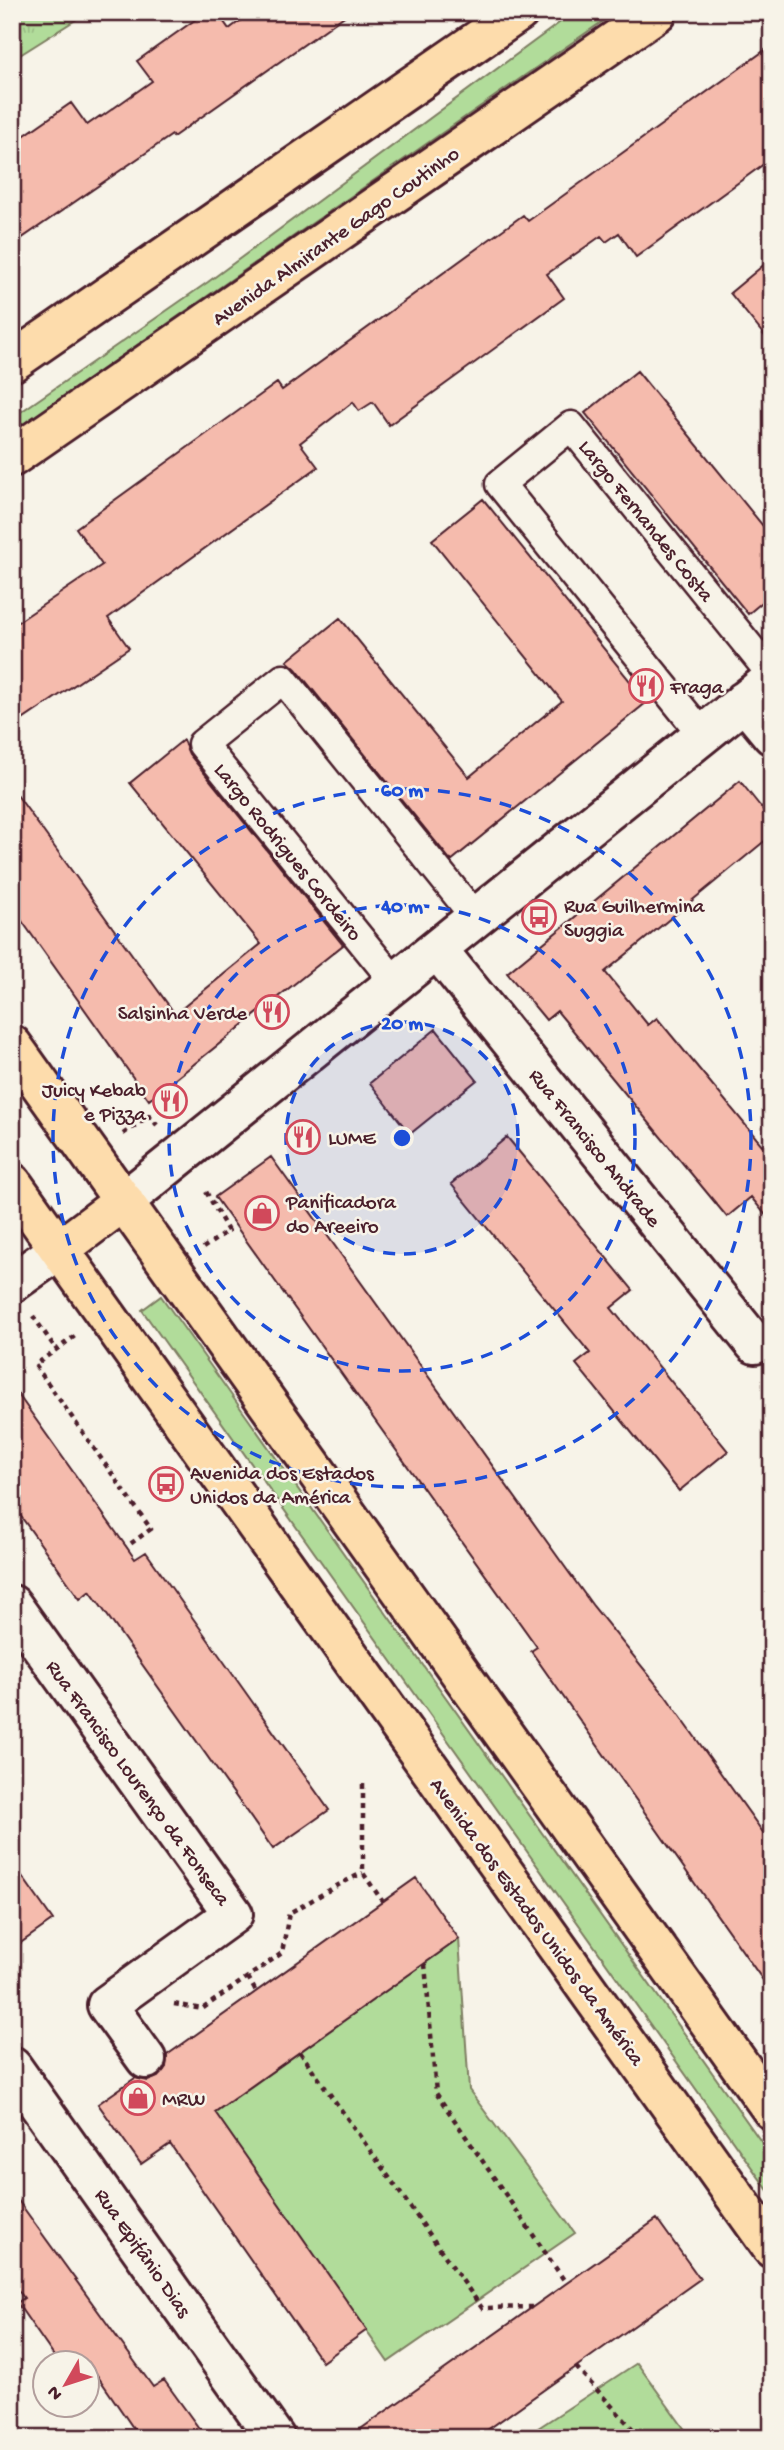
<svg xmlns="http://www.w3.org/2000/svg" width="784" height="2450" font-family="'Gochi Hand',sans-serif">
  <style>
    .grass { fill: #b1dc9a; stroke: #7e7e62; stroke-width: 2 }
    .park { fill: url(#park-tufts); stroke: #7e7e62; stroke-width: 2 }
    .building { fill: #f5bbad; stroke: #4a1f2b; stroke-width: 2 }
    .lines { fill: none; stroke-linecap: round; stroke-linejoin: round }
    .pedestrian-casing { stroke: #4a1f2b; stroke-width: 33 }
    .minor-casing { stroke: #4a1f2b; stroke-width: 44 }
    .primary-casing { stroke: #4a1f2b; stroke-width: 44 }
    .path { stroke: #4a1f2b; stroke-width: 4.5; stroke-dasharray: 5 5; stroke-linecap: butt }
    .pedestrian { stroke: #f7f3e8; stroke-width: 28 }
    .minor { stroke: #f7f3e8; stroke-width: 38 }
    .primary { stroke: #fddcac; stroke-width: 38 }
    .ring { fill: none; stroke: #1d4ed8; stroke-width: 3.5; stroke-dasharray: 12 9 }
    .labels { text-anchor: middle; stroke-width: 5; stroke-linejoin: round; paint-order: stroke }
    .street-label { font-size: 21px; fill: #4a1f2b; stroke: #f7f3e8 }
    .poi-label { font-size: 21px; fill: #4a1f2b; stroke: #f7f3e8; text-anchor: start }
    .centre { fill: #1d4ed8; stroke: #f7f3e8; stroke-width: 3.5 }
    .ring-label { font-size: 21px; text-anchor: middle; font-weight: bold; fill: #1d4ed8; stroke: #f7f3e8; stroke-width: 5; stroke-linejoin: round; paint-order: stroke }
  </style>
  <defs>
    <pattern id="park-tufts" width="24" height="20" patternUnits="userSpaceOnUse" patternTransform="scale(1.75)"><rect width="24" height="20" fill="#b1dc9a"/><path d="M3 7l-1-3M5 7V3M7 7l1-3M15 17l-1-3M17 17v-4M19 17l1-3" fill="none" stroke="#9abc85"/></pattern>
  </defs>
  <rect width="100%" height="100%" fill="#f7f3e8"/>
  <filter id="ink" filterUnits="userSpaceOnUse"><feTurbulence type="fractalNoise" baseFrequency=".0143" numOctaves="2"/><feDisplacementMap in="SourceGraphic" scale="14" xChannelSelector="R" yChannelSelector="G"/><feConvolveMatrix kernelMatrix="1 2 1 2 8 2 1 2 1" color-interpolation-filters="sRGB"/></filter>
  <g filter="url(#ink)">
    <path class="grass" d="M574,12H616L12,432V418L208,282Z
      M161,1296L772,2157V2196L142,1310Z
      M459,1939L469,2090L575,2233L388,2362L214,2113Z
      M637,2363L691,2438H523Z"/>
    <path class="park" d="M12,12H88L12,60Z"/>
    <path class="building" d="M206,12H217L229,29L252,12H350L173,137L172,135L12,245V144L71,103L87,125L100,116L101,117L152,81L137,61Z
      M772,45V158L636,257L619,233L606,242L601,236L547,274L564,298L389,425L373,402L359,411L353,402L300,443L318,467L108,618L129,648L12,727V626L102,565L76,528L277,383L282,390L523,215L528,221Z
      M772,258V345L730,293Z
      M637,371L772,537V594L748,614L585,413Z
      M483,499L647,702L451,861L296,669L287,661L340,618L469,777L562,701L432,540Z
      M183,740L189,754L343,945L149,1100L12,907V788L175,1014L261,944L130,783Z
      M740,781L772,821V835L605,972L648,1025L657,1018L772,1157V1223L751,1197L727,1217L557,1011L546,1020L507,973Z
      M436,1029L477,1080L410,1134L370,1083Z
      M507,1137L633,1290L611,1308L728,1451L679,1491L576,1364L590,1353L451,1184Z
      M271,1157L593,1606L665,1695L772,1845V1993L531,1651L537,1647L215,1197Z
      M12,1386L135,1559L146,1552L329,1810L273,1849L90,1591L80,1599L12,1504Z
      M12,1862L53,1920L12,1949Z
      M416,1878L459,1939L215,2112L367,2330L322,2362L170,2144L141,2164L98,2104L135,2078L148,2081L158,2077L166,2067L167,2055Z
      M12,2192L153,2387L164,2380L206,2438H140L88,2362H58L17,2303L24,2298L12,2282Z
      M657,2219L700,2279L576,2367L476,2438H348Z"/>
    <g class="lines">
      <g class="pedestrian-casing">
        <path id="pedestrian" d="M703,735L500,484L571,426L772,675
          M395,982L202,744L283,679L476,918"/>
      </g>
      <g class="minor-casing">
        <path id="minor" d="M744,701L772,735
          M437,949L755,1344
          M124,1201L772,679
          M12,1283L60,1249
          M12,1605L233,1914L107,2005L146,2059
          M12,2067L275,2438"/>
      </g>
      <g class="primary-casing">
        <path id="primary" d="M12,362L519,12
          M12,457L657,12
          M12,1045L772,2110
          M12,1183L772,2248
          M60,1249L124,1201"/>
      </g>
      <path class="path" d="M123,1134L149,1116L157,1125
        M203,1248L228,1231L204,1188
        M33,1316L56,1349
        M75,1336L35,1365L151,1529L126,1547
        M363,1784V1873L383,1902
        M425,1964L436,2093L566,2283
        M248,1977L256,1992
        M174,2004L202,2009L282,1953L289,1913C314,1900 337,1884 363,1873
        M300,2052L482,2308L532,2307
        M576,2367L641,2438"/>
      <use href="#pedestrian" class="pedestrian"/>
      <use href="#minor" class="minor"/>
      <use href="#primary" class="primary"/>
    </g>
  </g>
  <circle cx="402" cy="1138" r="116" fill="#1d4ed8" fill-opacity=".12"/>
  <g class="ring">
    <circle cx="402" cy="1138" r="116"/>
    <circle cx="402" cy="1138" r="233"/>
    <circle cx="402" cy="1138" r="349"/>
  </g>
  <defs>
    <g id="restaurant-ring" transform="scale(1.75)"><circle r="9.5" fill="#f7f3e8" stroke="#d1495b" stroke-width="1.5"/><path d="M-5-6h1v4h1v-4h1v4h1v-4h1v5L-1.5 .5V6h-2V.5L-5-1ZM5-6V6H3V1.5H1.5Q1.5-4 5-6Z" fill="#d1495b"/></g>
    <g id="bus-ring" transform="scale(1.75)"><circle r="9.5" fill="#f7f3e8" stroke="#d1495b" stroke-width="1.5"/><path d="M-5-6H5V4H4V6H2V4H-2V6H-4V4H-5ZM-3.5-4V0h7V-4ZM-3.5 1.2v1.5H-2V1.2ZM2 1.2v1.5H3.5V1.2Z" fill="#d1495b"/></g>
    <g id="shop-ring" transform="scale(1.75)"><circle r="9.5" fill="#f7f3e8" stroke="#d1495b" stroke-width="1.5"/><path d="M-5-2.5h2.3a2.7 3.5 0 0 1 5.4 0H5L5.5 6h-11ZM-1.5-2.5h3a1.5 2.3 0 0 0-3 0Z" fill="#d1495b"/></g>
  </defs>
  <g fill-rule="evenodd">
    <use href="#restaurant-ring" x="646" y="686"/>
    <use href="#bus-ring" x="539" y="917"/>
    <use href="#restaurant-ring" x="272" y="1012"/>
    <use href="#restaurant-ring" x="170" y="1101"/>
    <use href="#restaurant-ring" x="303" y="1137"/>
    <use href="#shop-ring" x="262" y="1213"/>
    <use href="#bus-ring" x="166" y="1484"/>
    <use href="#shop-ring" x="138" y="2098"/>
  </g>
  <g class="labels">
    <g class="street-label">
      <text transform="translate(335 235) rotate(-35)" y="7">Avenida Almirante Gago Coutinho</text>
      <text transform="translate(647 520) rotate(51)" y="7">Largo Fernandes Costa</text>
      <text transform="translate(289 851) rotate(51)" y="7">Largo Rodrigues Cordeiro</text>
      <text transform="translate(596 1147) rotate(51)" y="7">Rua Francisco Andrade</text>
      <text transform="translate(139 1782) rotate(54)" y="7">Rua Francisco Lourenço da Fonseca</text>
      <text transform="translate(538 1921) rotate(54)" y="7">Avenida dos Estados Unidos da América</text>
      <text transform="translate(144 2252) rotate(55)" y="7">Rua Epifânio Dias</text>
    </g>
    <g class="poi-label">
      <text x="670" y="693">Fraga</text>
      <text x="564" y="912">Rua Guilhermina<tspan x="564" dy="24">Suggia</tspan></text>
      <text x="247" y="1019" text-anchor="end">Salsinha Verde</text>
      <text x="146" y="1096" text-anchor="end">Juicy Kebab<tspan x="146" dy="24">e Pizza</tspan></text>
      <text x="328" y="1144">LUME</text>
      <text x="286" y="1208">Panificadora<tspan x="286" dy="24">do Areeiro</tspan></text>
      <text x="190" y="1479">Avenida dos Estados<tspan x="190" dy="24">Unidos da América</tspan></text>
      <text x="162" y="2105">MRW</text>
    </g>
  </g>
  <circle cx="402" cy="1138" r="10" class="centre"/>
  <g class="ring-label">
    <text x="402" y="796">60 m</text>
    <text x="402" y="912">40 m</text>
    <text x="402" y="1029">20 m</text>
  </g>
  <rect width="784" height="2450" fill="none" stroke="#f7f3e8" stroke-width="42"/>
  <rect x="21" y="21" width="742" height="2408" fill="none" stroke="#4a1f2b" stroke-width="2.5" filter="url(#ink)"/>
  <g transform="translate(66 2384) rotate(231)"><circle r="33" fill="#f7f3e8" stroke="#b29e9c" stroke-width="2"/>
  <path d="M0-5L12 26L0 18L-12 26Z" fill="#d1495b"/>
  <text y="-10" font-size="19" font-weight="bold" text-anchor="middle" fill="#4a1f2b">N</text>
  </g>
</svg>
